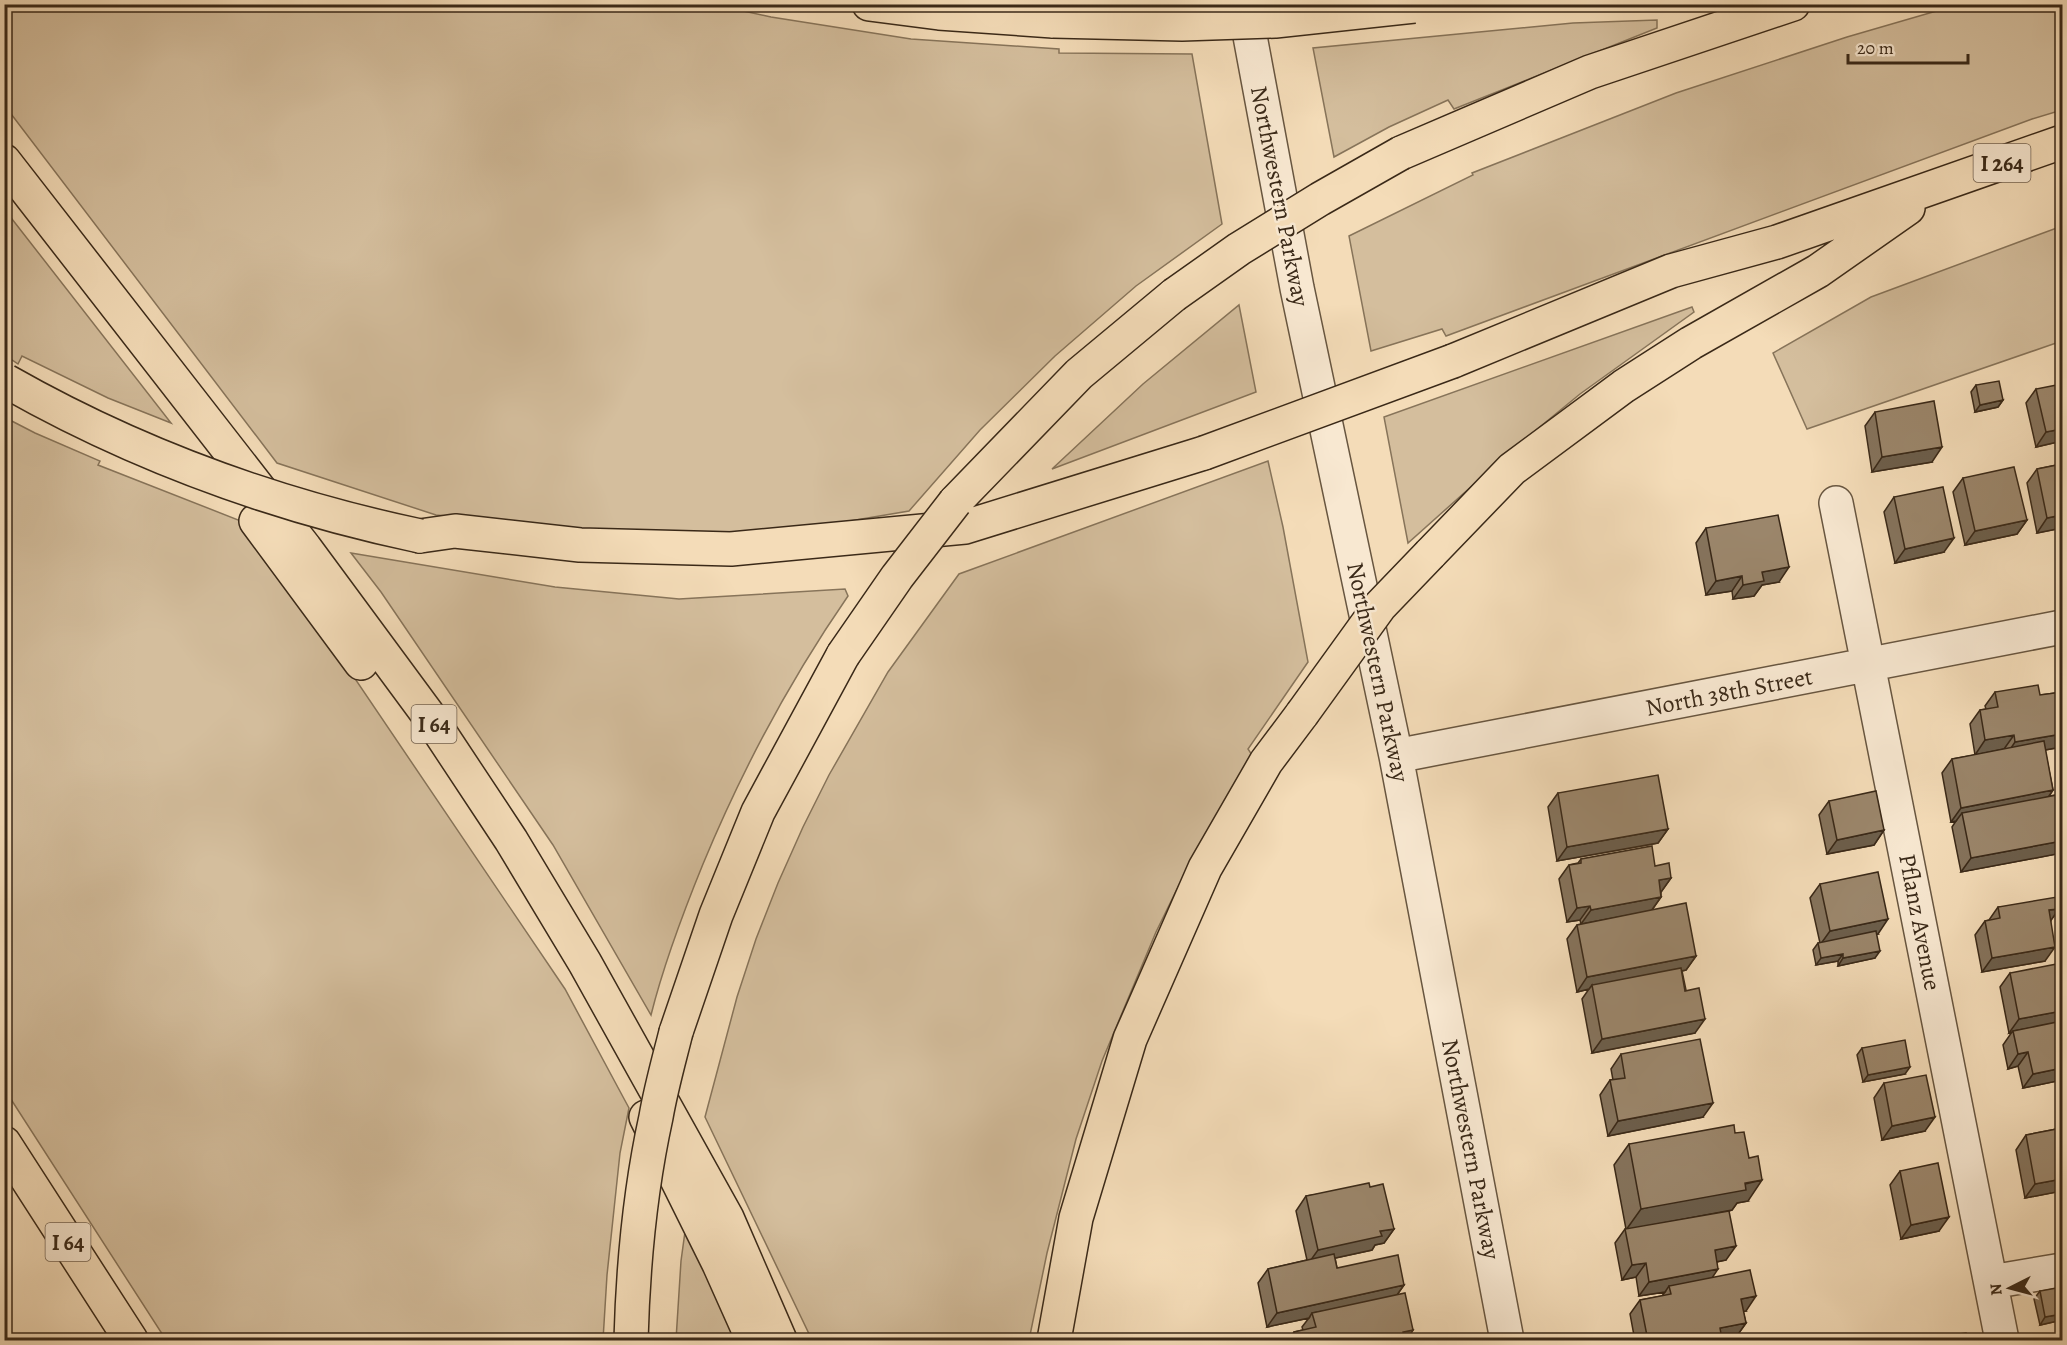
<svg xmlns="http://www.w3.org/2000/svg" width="2067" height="1345" font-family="Alegreya,serif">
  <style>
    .green { fill: #d4be9d; stroke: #87745a; stroke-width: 1.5 }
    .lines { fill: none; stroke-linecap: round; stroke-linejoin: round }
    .minor-casing { stroke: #685640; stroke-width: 36 }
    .highway-casing { stroke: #3a2918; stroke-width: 36 }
    .minor { stroke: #f8e8d1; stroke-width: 33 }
    .highway { stroke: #f4dcb8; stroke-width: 33 }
    .highway-bridge-casing { stroke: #3a2918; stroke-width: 36; stroke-linecap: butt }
    .highway-bridge { stroke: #f4dcb8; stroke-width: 33 }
    .wall { fill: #85735c; stroke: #3a2918; stroke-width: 1.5 }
    .shaded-wall { fill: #6c5e4b; stroke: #3a2918; stroke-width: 1.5 }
    .building { fill: #9b866b; stroke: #3a2918; stroke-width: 1.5 }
    .labels { text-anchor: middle; stroke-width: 5; stroke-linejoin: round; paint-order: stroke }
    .shield { fill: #f8e8d1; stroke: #736250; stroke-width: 1.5 }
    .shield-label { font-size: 22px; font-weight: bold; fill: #3a2918 }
    .street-label { font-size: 24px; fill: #3a2918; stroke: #f8e8d1 }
  </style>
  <rect width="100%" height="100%" fill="#f4dcb8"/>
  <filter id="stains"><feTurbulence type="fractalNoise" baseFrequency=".00333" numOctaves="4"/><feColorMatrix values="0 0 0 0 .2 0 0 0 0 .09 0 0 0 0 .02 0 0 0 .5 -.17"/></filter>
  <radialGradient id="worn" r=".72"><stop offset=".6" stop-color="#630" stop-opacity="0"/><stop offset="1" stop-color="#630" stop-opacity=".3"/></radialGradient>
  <path class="green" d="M5,5H716L771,17L911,39L1059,49V53L1192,54L1222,224L1136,286L1055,356L980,430L909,511L832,524L754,531L675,534L597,531L436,515L277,463L5,106Z
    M1957,5H2062V110L2032,119L1446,336L1442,329L1371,351L1349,236L1473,175L1472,173L1676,93L1847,37Z
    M1657,20V28L1454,109L1448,100L1389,127L1334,157L1313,48L1573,23Z
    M4,210H5L171,423L108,398L22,356L18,364L5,355Z
    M2062,226V341L1807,429L1773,353L1871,297Z
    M1239,305L1256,392L1052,469L1143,384Z
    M1692,307L1694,312L1580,394L1519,444L1408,543L1384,417Z
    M4,417L35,433L100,461L98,465L251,525L565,989L629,1108L620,1153L607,1275L603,1340H166L5,1090Z
    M1268,461L1283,527L1308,662L1248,749L1252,755L1178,887L1156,932L1102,1061L1076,1139L1047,1253L1029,1340H812L705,1117L737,997L756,939L778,883L803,827L829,775L888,672L959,574Z
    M351,553L555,587L679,599L845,589L848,596C790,680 742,770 703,864C683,913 664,963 651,1015L553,845L381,592Z
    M687,1217L743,1340H676L681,1261Z"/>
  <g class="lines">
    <g class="minor-casing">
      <path id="minor" d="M1244,4L1297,288L1396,756L1507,1340
        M1836,503L2002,1340
        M1396,756L2062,627
        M1991,1282L2062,1270"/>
    </g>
    <g class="highway-casing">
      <path id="highway" d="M869,4L939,13L1053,21
        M1401,153L1590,72L1793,4
        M4,161L305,548L429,716L511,840L585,963L727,1218L780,1340
        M1453,361L1671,271L1777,242L2062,142
        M955,502L1079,374L1174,295
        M256,521L361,663
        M420,536L455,531L580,545L731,549L965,527L1204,453
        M1430,554L1512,469L1624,386L1691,343L1818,271L1908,208
        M676,1032L716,915L758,812L843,655
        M646,1117L719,1264L753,1340
        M4,1143L131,1340
        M1054,1340L1076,1218L1130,1039L1205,868L1266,762L1302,714"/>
    </g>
    <use href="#minor" class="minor"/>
    <use href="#highway" class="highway"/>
    <g class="highway-bridge-casing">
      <path id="highway-bridge" d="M1053,21L1182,24L1275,21L1414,6
        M1174,295L1239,249L1320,199L1401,153
        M6,381C136,455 273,505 420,536
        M1204,453L1453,361
        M843,655L897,577L955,502
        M1302,714L1380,606L1430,554
        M631,1340C633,1266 640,1190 656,1117C661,1088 669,1060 676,1032"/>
    </g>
    <use href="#highway-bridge" class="highway-bridge"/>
  </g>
  <path class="wall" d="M1976,385L2003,400L1998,407L1975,412L1971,392Z
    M2036,389L2062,441L2036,447L2026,403Z
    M1875,412L1932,462L1872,472L1865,426Z
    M2062,464V533V528L2037,533L2027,483L2037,469Z
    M1963,478L2027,520L2017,534L1965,545L1953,492Z
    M1894,497L1944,552L1895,563L1884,512Z
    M1706,528L1779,582L1762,585L1754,596L1733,599L1732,591L1706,595L1696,543Z
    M1995,692L2040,695L2062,692V738L2056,748L2045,750L2053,790L2049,796L2062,794V853L1961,872L1952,827L1956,821L1951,822L1942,773L1952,759L1975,755L1970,724L1980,710L1986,709L1985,706Z
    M1558,793L1668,829L1658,843L1557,861L1548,807Z
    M1829,801L1884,830L1874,845L1827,854L1819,815Z
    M1581,859L1655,866L1671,878L1661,892V897L1652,910L1696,956L1686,970L1682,971L1695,1033L1592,1053L1582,999L1589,989L1577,992L1567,939L1577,925L1581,924L1580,920L1567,922L1559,879L1569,865L1578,863Z
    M1820,884L1878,934H1876L1875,958L1838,966V961L1816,965L1813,950L1818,943H1820L1810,898Z
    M1998,907L2059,909L2051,920L2045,961L1982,972L1975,935L1985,921L1989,920Z
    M2010,973L2062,1080L2023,1088L2018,1066L2008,1069L2003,1045L2012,1032L2009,1033L2000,987Z
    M1862,1048L1905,1074L1863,1082L1857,1055Z
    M1621,1054L1703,1117L1608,1136L1600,1095L1610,1080H1613L1611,1069Z
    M1884,1083L1925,1131L1882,1140L1874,1098Z
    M2062,1128V1191L2025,1198L2016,1150L2026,1135Z
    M1629,1144L1748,1201L1737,1203L1732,1210L1729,1211L1726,1260L1717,1262L1712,1278L1746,1311H1743L1746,1323L1736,1337L1731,1338L1732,1341H1635L1630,1314L1640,1300L1662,1296L1665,1292L1639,1296L1636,1277L1622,1280L1615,1243L1625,1229H1626L1614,1165Z
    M1900,1171L1939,1231L1901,1239L1890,1185Z
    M1370,1187L1394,1229L1384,1243L1375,1245L1372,1250L1335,1258L1337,1268L1404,1285L1397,1295L1413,1330L1406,1341H1288L1294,1332L1303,1330L1302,1327L1309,1318L1267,1327L1258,1283L1268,1269L1307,1260L1296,1211L1306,1196Z
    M2040,1291L2062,1320L2040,1325L2034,1299Z"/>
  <path class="shaded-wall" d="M2003,400L1998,407L1975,412L1980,405Z
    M2062,429V441L2036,447L2046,432Z
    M1942,447L1932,462L1872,472L1882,457Z
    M2062,515V528L2037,533L2047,518Z
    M2027,520L2017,534L1965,545L1975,531Z
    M1954,538L1944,552L1895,563L1905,549Z
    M1789,567L1779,582L1762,585L1754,596L1733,599L1743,585L1762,572Z
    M1742,576L1732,591L1706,595L1716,581Z
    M2062,734V738L2056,748L2005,757L2015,742Z
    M2014,735L2004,749L1975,755L1985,740Z
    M2053,790L2043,805L1962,813L1956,821L1951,822L1961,808Z
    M1668,829L1658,843L1557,861L1567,847Z
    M1884,830L1874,845L1827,854L1837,840Z
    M2062,841V853L1961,872L1971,858Z
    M1671,878L1661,892L1649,895L1659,880Z
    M1661,897L1651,911L1581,924L1591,910Z
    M1590,906L1580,920L1567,922L1577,908Z
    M2059,909L2049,923V910Z
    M1888,919L1878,934L1820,945L1830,931Z
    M2055,947L2045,961L1982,972L1992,958Z
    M1880,951L1875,958L1838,966L1843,958Z
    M1843,954L1838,961L1816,965L1821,958Z
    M1696,956L1686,970L1593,989L1592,985L1589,989L1577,992L1587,977Z
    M2062,1011V1022L2013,1031L2012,1032L2009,1033L2019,1019Z
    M1705,1019L1695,1033L1592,1053L1602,1039Z
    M2028,1052L2018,1066L2008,1069L2018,1054Z
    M1910,1067L1905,1074L1863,1082L1868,1075Z
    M2062,1068V1080L2023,1088L2033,1074Z
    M1713,1103L1703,1117L1608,1136L1618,1121Z
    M1935,1117L1925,1131L1882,1140L1892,1126Z
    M2062,1179V1191L2025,1198L2035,1184Z
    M1762,1180L1748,1201L1737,1203L1732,1210L1626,1230L1641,1209Z
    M1949,1217L1939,1231L1901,1239L1911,1225Z
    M1394,1229L1384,1243L1375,1245L1372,1250L1308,1264L1318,1250L1380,1231Z
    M1736,1246L1726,1260L1705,1264L1715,1250Z
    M1646,1263L1636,1277L1622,1280L1632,1265Z
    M1718,1269L1708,1284L1669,1286L1665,1292L1639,1296L1649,1282Z
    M1404,1285L1394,1299L1312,1313L1309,1318L1267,1327L1277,1313Z
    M1756,1296L1746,1311L1731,1313L1741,1299Z
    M2062,1314V1320L2040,1325L2045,1317Z
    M1746,1323L1736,1337L1720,1341H1688L1720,1328Z
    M1413,1330L1406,1341H1397L1403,1332Z
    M1687,1334L1682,1341H1650Z"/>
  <path class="building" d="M1999,381L2003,400L1980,405L1976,385Z
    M2062,384V429L2046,432L2036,389Z
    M1934,401L1942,447L1882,457L1875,412Z
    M2062,464V515L2047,518L2037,469Z
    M2014,467L2027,520L1975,531L1963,478Z
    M1943,487L1954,538L1905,549L1894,497Z
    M1778,515L1789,567L1762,572L1764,581L1743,585L1742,576L1716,581L1706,528Z
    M2038,685L2040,695L2062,692V710H2061L2062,716V734L2015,742L2014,735L1985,740L1980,710L1998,707L1995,692Z
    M2044,741L2053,790L1961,808L1952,759Z
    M1658,775L1668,829L1567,847L1558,793Z
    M1876,791L1884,830L1837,840L1829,801Z
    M2062,794V841L1971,858L1962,813Z
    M1652,846L1655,866L1669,863L1671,878L1659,880L1661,897L1591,910L1590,906L1577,908L1569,865L1581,863V859Z
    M1878,872L1888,919L1830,931L1820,884Z
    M2057,897L2059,909L2049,910L2055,947L1992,958L1985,921L2000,918L1998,907Z
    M1686,903L1696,956L1587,977L1577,925Z
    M1876,931L1880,951L1843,958V954L1821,958L1818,943Z
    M2062,963V1011L2019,1019L2010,973Z
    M1681,968L1685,991L1699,988L1705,1019L1602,1039L1592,985Z
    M2062,1021V1068L2033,1074L2028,1052L2018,1054L2013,1031Z
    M1700,1039L1713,1103L1618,1121L1610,1080L1625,1078L1621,1054Z
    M1905,1040L1910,1067L1868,1075L1862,1048Z
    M1926,1075L1935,1117L1892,1126L1884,1083Z
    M1734,1125L1735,1133L1744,1132L1749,1158L1758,1156L1762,1180L1745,1183L1746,1190L1641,1209L1629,1144Z
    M2062,1128V1179L2035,1184L2026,1135Z
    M1938,1163L1949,1217L1911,1225L1900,1171Z
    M1369,1183L1370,1187L1383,1184L1394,1229L1380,1231L1382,1236L1318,1250L1306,1196Z
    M1729,1211L1736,1246L1715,1250L1718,1269L1649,1282L1646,1263L1632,1265L1625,1229Z
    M1334,1254L1337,1268L1398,1255L1404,1285L1277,1313L1268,1269Z
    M1750,1270L1756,1296L1741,1299L1746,1323L1720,1328L1721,1334L1688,1340L1687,1334L1648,1341L1640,1300L1671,1294L1669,1286Z
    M2062,1287V1314L2045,1317L2040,1291Z
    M1405,1293L1413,1330L1403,1332L1404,1339L1397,1341H1296L1294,1332L1316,1327L1312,1313Z
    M1966,1333L1967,1341H1953L1952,1335Z
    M1730,1334L1732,1341H1698Z
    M1749,1338L1750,1341H1732Z"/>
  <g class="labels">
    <g class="shield">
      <rect x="1973.5" y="144" width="57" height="38" rx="4.5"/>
      <rect x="411.5" y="705" width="45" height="38" rx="4.5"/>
      <rect x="45.5" y="1223" width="45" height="38" rx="4.5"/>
    </g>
    <g class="shield-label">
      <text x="2002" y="171">I 264</text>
      <text x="434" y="732">I 64</text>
      <text x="68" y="1250">I 64</text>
    </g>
    <g class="street-label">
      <text transform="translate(1280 196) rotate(79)" y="8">Northwestern Parkway</text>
      <text transform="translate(1378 672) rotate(78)" y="8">Northwestern Parkway</text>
      <text transform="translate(1729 692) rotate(-11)" y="8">North 38th Street</text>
      <text transform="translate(1920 922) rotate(79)" y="8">Pflanz Avenue</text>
      <text transform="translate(1471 1149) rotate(79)" y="8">Northwestern Parkway</text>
    </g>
  </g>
  <rect width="2067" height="1345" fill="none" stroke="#f4dcb8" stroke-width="24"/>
  <rect x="6" y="6" width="2055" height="1333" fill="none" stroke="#3a2918" stroke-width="3"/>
  <rect x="12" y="12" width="2043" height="1321" fill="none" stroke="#3a2918" stroke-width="1.5"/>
  <g transform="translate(2010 1288) rotate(264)" stroke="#f8e8d1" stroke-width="4.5" paint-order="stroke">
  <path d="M0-4.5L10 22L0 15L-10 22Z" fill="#3a2918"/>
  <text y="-9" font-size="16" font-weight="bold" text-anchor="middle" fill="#3a2918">N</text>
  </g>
  <path d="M1848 54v9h120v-9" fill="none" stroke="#3a2918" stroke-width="3"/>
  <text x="1857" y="54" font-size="18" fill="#3a2918" stroke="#f8e8d1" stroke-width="4.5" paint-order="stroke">20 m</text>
  <rect width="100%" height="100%" filter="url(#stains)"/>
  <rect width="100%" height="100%" fill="url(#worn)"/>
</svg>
